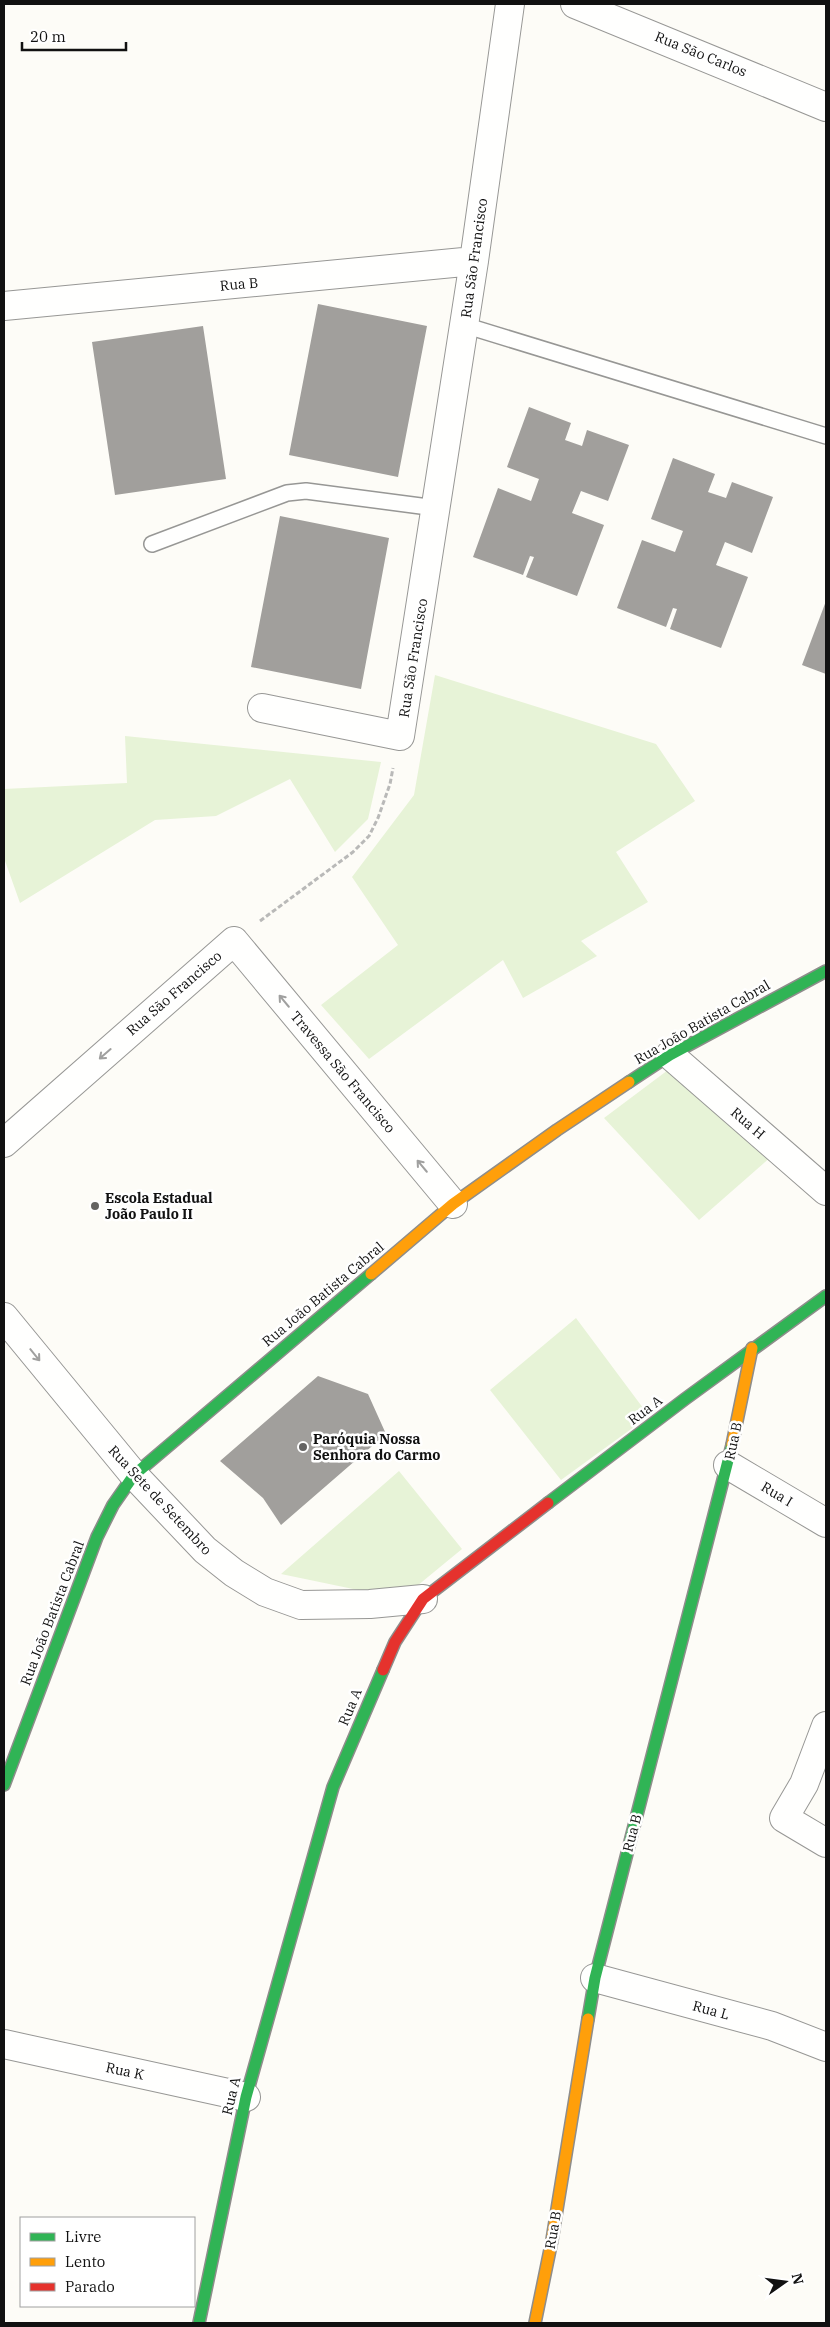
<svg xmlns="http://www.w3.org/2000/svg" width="830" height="2327" font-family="'IBM Plex Serif',serif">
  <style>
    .green { fill: #e7f3d7 }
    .building { fill: #a19f9c }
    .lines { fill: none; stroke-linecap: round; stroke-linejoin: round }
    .lane-casing { stroke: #979795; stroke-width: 18 }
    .street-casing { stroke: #979795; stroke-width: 30 }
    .fast-casing { stroke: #8e8d8b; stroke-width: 14 }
    .slow-casing { stroke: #8e8d8b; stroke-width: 14 }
    .jam-casing { stroke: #8e8d8b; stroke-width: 14 }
    .path { stroke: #b9b9b8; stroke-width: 3; stroke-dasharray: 5 2.5; stroke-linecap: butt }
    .lane { stroke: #fffffe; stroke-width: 15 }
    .street { stroke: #fffffe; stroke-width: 28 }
    .fast { stroke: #30b455; stroke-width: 11 }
    .slow { stroke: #ff9f0a; stroke-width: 11 }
    .jam { stroke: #e5322d; stroke-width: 11 }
    .oneway { stroke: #a0a09f }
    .poi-dot { fill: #646362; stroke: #fff; stroke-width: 2 }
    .labels { text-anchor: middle; stroke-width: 5; stroke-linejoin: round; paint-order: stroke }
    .street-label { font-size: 14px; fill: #111; stroke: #fff }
    .poi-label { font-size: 14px; font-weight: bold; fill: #111; stroke: #fff; text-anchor: start }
  </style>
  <rect width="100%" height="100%" fill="#fdfcf7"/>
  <path class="green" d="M435,675L656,744L695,801L616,852L648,902L581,941L597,956L523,998L503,960L369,1059L321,1005L398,945L352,877L414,795Z
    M125,736L381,762L368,819L335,852L290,779L216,816L155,820L20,903L4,858V789L127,783Z
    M668,1070L773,1155L699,1220L604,1118Z
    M576,1318L649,1416L561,1480L490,1390Z
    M399,1471L462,1549L417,1586L382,1595L281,1574Z"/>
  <path class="building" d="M318,304L427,326L398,477L289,455Z
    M203,326L226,479L115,495L92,342Z
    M529,407L571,423L565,440L582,446L587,430L629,445L608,501L581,491L572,513L604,525L577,596L526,577L534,557L530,556L523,575L473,557L498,488L531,501L539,479L507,467Z
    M673,458L715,474L708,492L726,498L732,482L773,497L752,553L725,542L716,565L748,577L721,648L670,629L677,609L673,608L666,627L617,608L642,540L675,552L683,531L651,519Z
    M280,516L389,538L361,689L251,667Z
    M826,601V674L802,665Z
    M318,1376L368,1394L386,1434L281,1525L263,1498L220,1461Z"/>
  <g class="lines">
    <g class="lane-casing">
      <path id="lane" d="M464,325L826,436
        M152,544L287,493L306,491L436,508"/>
    </g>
    <g class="street-casing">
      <path id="street" d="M575,4L826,107
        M4,306L474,261
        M262,708L400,736L474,261L510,4
        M670,1055L826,1191
        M4,1143L234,941L453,1204
        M4,1317L134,1475L205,1550L234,1573L265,1592L301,1605L370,1604L423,1599
        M728,1465L826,1523
        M826,1726L804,1784L784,1818L826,1843
        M595,1978L772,2026L826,2047
        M4,2044L246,2097"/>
    </g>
    <g class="fast-casing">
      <path id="fast" d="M629,1082L670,1055L826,971
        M548,1503L685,1399L826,1296
        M4,1785L97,1537L113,1505L134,1475L371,1274
        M588,2019L595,1978L732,1445
        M199,2323L246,2097L333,1787L383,1670"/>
    </g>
    <g class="slow-casing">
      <path id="slow" d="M371,1274L453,1204L557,1130L629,1082
        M732,1445L752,1348
        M535,2323L552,2240L588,2019"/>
    </g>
    <g class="jam-casing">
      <path id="jam" d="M383,1670L395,1642L423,1599L548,1503"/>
    </g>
    <path class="path" d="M260,921L353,852L369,836L378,818L390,784L393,768"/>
    <use href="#lane" class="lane"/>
    <use href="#street" class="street"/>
    <use href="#fast" class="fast"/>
    <use href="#slow" class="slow"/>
    <use href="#jam" class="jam"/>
  </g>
  <defs><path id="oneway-shaft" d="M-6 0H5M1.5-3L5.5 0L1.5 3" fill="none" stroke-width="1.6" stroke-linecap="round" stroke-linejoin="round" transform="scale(1.25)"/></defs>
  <g class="oneway">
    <use href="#oneway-shaft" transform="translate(284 1001) rotate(-130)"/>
    <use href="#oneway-shaft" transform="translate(105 1054) rotate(139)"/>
    <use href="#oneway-shaft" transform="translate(422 1166) rotate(-130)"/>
    <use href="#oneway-shaft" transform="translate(35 1355) rotate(51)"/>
  </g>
  <g class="poi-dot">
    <circle cx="95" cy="1206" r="5"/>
    <circle cx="303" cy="1447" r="5"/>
  </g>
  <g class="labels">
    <g class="street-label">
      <text transform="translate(701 54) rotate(22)" y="5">Rua São Carlos</text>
      <text transform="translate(474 258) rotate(-82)" y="5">Rua São Francisco</text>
      <text transform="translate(239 284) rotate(-5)" y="5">Rua B</text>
      <text transform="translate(413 658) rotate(-81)" y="5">Rua São Francisco</text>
      <text transform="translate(174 993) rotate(-41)" y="5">Rua São Francisco</text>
      <text transform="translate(702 1022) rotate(-30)" y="5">Rua João Batista Cabral</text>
      <text transform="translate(343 1072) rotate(50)" y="5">Travessa São Francisco</text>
      <text transform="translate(748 1123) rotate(41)" y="5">Rua H</text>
      <text transform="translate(323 1294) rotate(-40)" y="5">Rua João Batista Cabral</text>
      <text transform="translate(645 1410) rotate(-37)" y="5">Rua A</text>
      <text transform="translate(733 1441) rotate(-78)" y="5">Rua B</text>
      <text transform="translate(777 1494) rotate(31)" y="5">Rua I</text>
      <text transform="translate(160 1500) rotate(47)" y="5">Rua Sete de Setembro</text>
      <text transform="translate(52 1613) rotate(-69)" y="5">Rua João Batista Cabral</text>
      <text transform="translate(350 1707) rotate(-67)" y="5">Rua A</text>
      <text transform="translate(632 1833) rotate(-75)" y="5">Rua B</text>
      <text transform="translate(711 2010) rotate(15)" y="5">Rua L</text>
      <text transform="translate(125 2071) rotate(12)" y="5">Rua K</text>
      <text transform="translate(231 2096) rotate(-76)" y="5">Rua A</text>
      <text transform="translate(553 2230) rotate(-80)" y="5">Rua B</text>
    </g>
    <g class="poi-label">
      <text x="105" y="1203">Escola Estadual<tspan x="105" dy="16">João Paulo II</tspan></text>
      <text x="313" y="1444">Paróquia Nossa<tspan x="313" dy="16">Senhora do Carmo</tspan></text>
    </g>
  </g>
  <rect width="830" height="2327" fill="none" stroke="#111111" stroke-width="10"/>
  <rect x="20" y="2217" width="175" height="90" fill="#ffffff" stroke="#a0a0a0"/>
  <rect x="30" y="2233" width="25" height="8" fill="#30b455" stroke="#a0a0a0"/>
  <text x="65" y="2242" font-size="15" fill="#111111">Livre</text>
  <rect x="30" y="2258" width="25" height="8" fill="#ff9f0a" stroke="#a0a0a0"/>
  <text x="65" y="2267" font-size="15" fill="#111111">Lento</text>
  <rect x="30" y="2283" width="25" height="8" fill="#e5322d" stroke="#a0a0a0"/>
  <text x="65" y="2292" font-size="15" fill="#111111">Parado</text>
  <g transform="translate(785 2282) rotate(76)" stroke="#ffffff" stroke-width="4" paint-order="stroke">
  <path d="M0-4L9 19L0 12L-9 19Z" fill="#111111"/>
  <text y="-8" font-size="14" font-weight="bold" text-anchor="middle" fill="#111111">N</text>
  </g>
  <path d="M22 42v8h104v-8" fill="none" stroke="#111111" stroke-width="2.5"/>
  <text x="30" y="42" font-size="15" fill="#111111" stroke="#ffffff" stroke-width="4" paint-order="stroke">20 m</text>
</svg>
